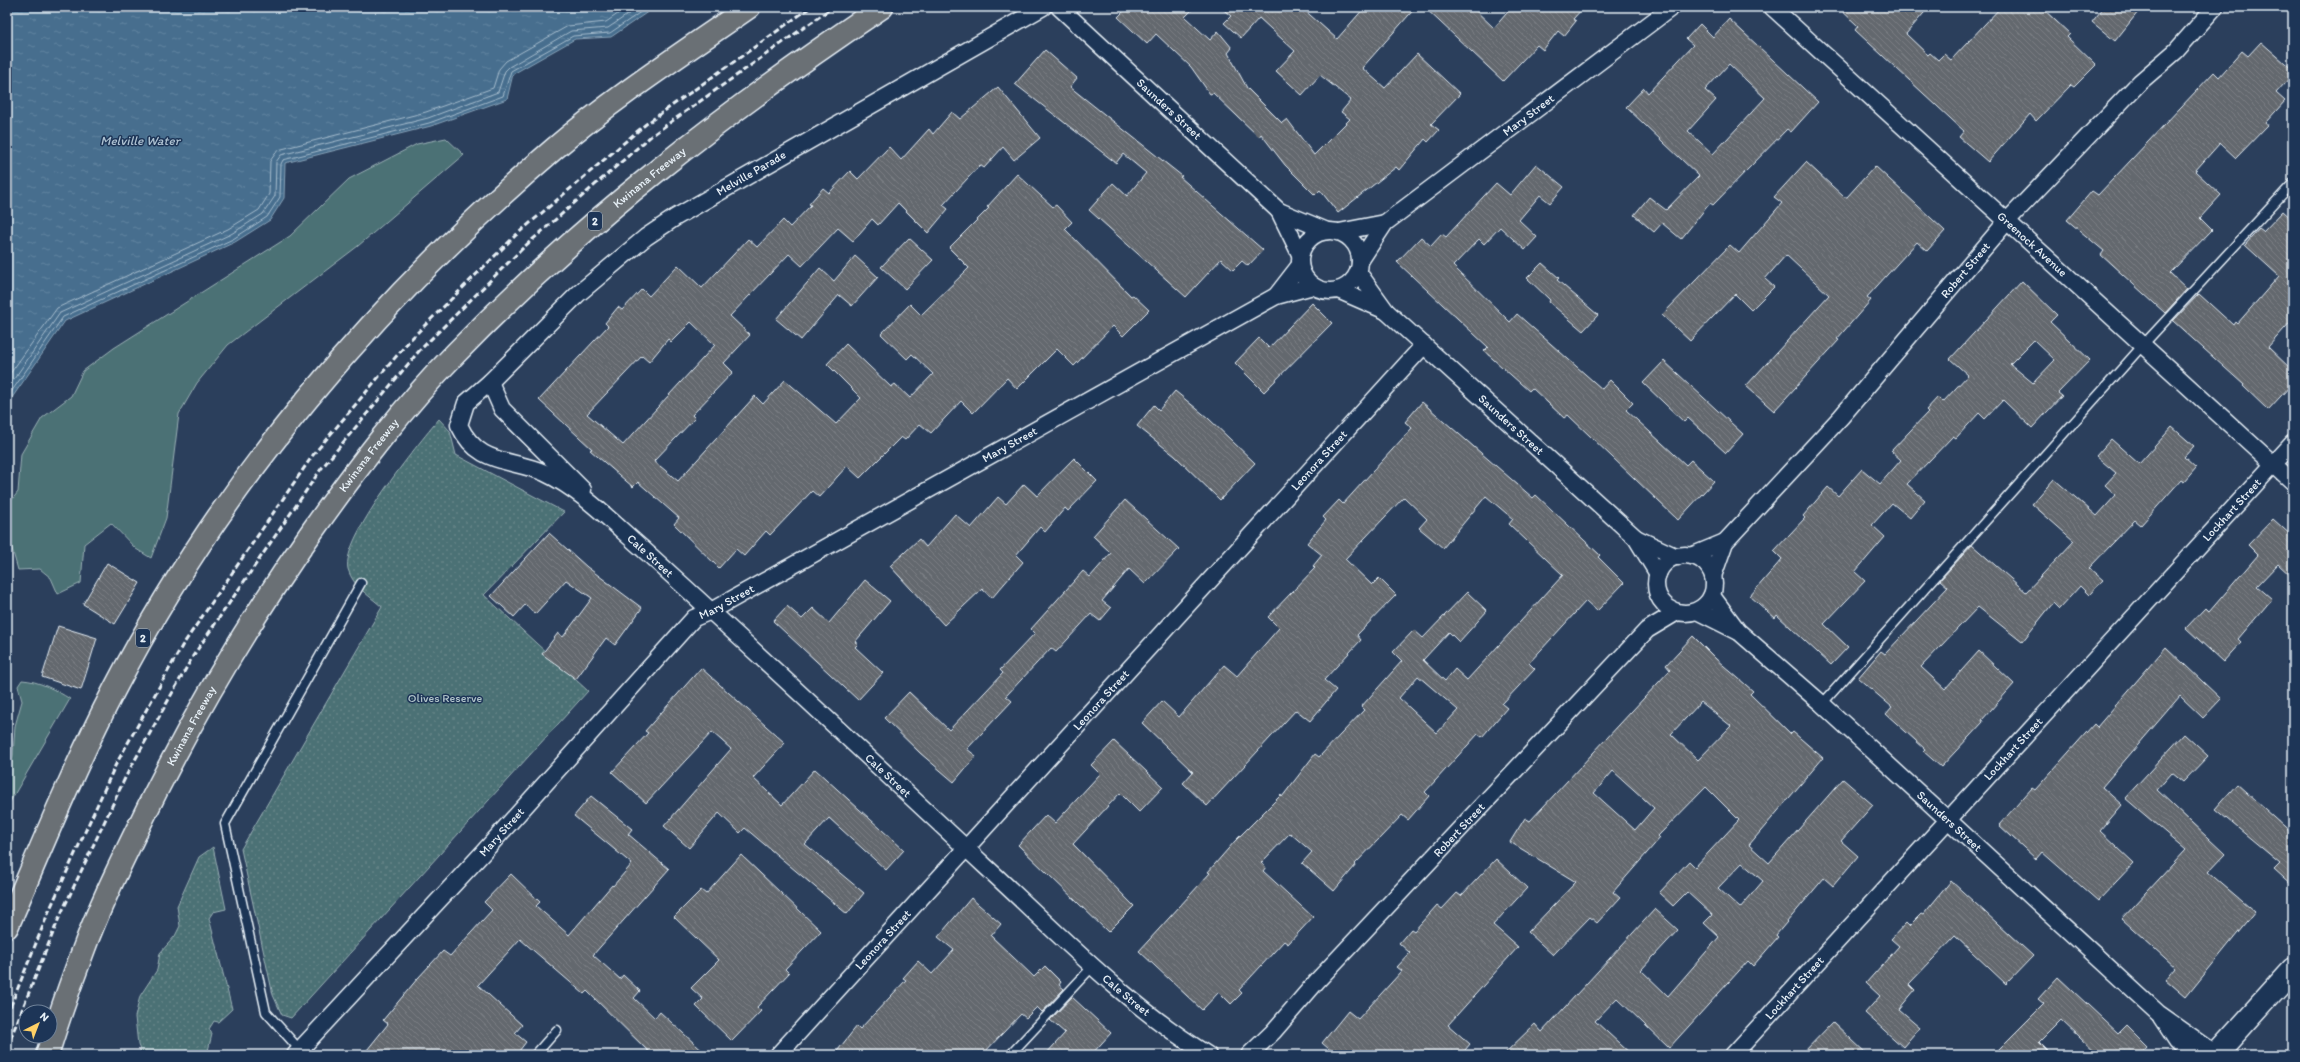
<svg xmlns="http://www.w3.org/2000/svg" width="2300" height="1062" font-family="Itim,sans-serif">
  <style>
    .grass { fill: #4c7174; stroke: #9ab1b6 }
    .park { fill: url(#park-dots); stroke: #9ab1b6 }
    .water { fill: url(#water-ripples); stroke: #87a2b8 }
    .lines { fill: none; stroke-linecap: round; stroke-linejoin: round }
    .shore { stroke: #a7bdce; stroke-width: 1 }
    .building { fill: url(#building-back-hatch); stroke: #e8f1f8; fill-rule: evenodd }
    .lane-casing { stroke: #e8f1f8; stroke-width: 11 }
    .street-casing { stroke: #e8f1f8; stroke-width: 19 }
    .secondary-casing { stroke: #e8f1f8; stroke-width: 25 }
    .highway-casing { stroke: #e8f1f8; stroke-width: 25 }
    .lane { stroke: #1d3557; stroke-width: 8 }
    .street { stroke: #1d3557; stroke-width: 16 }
    .secondary { stroke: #1d3557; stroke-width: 22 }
    .highway { stroke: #6b6f75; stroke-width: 22 }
    .rail { stroke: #e8f1f8; stroke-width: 3; stroke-dasharray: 6 3; stroke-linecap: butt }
    .labels { text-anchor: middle; stroke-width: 3; stroke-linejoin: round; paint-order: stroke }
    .shield { fill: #1d3557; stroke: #abb9c8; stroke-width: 1 }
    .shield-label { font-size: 11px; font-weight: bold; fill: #e8f1f8 }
    .street-label { font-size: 12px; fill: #e8f1f8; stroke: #1d3557 }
    .park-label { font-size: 12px; fill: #b1c4ca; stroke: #1d3557 }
    .water-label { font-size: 13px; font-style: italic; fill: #afc3d3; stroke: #1d3557 }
  </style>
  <defs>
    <pattern id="park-dots" width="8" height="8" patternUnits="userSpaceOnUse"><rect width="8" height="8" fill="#4c7174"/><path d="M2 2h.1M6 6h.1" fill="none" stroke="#668689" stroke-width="1.8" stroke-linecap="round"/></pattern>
    <pattern id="water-ripples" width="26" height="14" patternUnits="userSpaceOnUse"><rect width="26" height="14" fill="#466e8e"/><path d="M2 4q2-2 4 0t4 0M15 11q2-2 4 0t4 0" fill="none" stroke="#61839f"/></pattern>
    <pattern id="building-back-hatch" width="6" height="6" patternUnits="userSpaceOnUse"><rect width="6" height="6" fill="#64686e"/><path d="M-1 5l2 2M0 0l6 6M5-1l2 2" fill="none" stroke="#7a7e83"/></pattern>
  </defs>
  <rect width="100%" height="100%" fill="#2b3f5c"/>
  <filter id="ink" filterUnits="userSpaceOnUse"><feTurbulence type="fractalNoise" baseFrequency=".025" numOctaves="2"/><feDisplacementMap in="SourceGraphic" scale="8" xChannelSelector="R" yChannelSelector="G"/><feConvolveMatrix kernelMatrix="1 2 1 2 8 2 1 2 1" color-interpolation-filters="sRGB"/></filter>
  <g filter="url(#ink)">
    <path class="grass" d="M446,138L464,155L358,246L228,345L197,383L179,414L166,518L151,558L136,549L111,523L84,544L81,583L58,594L51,578L40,569L18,570L7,531V506L18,492L21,454L42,418L71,396L83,371L114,348L290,236L349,179L417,144Z
      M22,680C39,681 56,690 70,699L7,807V778L13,755L15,726L22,701L18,686Z"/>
    <path class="park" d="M439,419L450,431L456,455L564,512L484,595L588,691L291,1018L282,1015L273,995L241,849L382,607C369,595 353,587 348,569C341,538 418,444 439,419Z
      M213,847L226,909L213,912L209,918L232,1009L218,1022L214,1021L209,1029L212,1034L207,1055H142L138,1045L135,1017L140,996L157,970L160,953L175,936L180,926L177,906L199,857Z"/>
    <path class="water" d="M7,7H655L611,37L575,39L513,74L507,99L431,126L285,163L284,198L270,220L235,242L65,321L7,405Z"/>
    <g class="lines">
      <path class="shore" d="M7,378L57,308L228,229L259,210L269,194L270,161L278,150L426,112L493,88L499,69L506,61L568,26L606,22L628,7
        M7,389L60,313L231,234L263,214L275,196L276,162L281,155L428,118L498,92L505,71L509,67L571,31L608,28L639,7
        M7,398L63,317L233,239L267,217L280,197L281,164L283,160L429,123L503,96L511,71L573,36L610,33L648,7"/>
    </g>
    <path class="building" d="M1128,7H1195L1185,17L1210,40L1218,31L1232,48L1228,53L1247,88L1282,123L1287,119L1314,155L1350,119L1341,112L1351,100L1320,75L1302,95L1276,71L1295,51L1259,18L1241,38L1224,23L1231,16L1220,7H1301L1337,39L1365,7H1416L1362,68L1385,88L1417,54L1460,94L1431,124L1439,130L1428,142L1425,139L1399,170L1396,167L1338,213L1320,190L1315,195L1285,165L1261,134L1259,137L1213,93L1210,94L1191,67L1156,34L1147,44L1118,17Z
      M1424,7H1472L1494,28L1512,7H1584L1573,19L1576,21L1564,36L1558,31L1543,50L1537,45L1503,81Z
      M1838,7H1929L1906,34L1928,55L1930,53L1938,60L1944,54L1951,60L2001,7H2041L2070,34L2067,37L2096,65L2074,87L2071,85L2036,121L2030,114L1988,162L1959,137L1964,131L1855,30L1858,26Z
      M2104,7H2142L2115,41L2092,22Z
      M1729,19L1818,102L1791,132L1787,129L1713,205L1710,203L1681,239L1662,223L1654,232L1634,215L1649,197L1666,210L1699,176L1626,107L1644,88L1648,93L1693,45L1686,39L1700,24L1713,37ZM1729,64L1765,98L1713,154L1688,131L1716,100L1705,90Z
      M2261,42L2293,70V74L2276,93L2285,101L2266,122L2268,125L2236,158L2220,143L2195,171L2221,195L2200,218L2212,230L2170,273L2187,289L2165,313L2101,255L2104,251L2067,220L2092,191L2098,195L2214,72L2219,77L2242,51L2248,56Z
      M1045,50L1077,78L1070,87L1182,176L1180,177L1263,250L1248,266L1242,261L1233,270L1221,259L1186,297L1089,210L1113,183L1127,196L1146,173L1123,154L1116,163L1015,84Z
      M998,87L1040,138L1014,160L1003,147L984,168L980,165L943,205L948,209L928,233L898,203L878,225L872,219L853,241L838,228L802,266L789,254L730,316L750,335L724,363L733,372L692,415L695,418L654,461L678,481L755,396L763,404L785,380L836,424L861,398L827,364L846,344L891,387L895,384L910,398L933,374L912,354L907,359L881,334L910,304L921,315L969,268L949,248L989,208L987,207L1017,174L1053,207L1056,205L1072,222L1065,229L1131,296L1133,295L1149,310L1123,336L1113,326L1074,366L1057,349L1017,389L1007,378L973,413L961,401L931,433L920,424L905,440L901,437L860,478L847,466L819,497L812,491L770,535L766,531L744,556L736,549L719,568L674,524L679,518L638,482L633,487L590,450L592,449L539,400L608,326L605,323L618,307L622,310L642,289L649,296L678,265L702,288L748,239L757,247L783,220L790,227L811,205L809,204L823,188L829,193L850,171L858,179L889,147L901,160L929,129L933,134L952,112L960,119ZM691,322L715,345L623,445L587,414L642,356L649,362L668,339L671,342Z
      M1806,162L1844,197H1847L1875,166L1945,231L1927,251L1917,242L1867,297L1871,300L1837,339L1839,340L1774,411L1746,386L1829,295L1786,255L1765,279L1774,287L1751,310L1735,294L1690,341L1662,315L1730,245L1739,253L1782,203L1774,197Z
      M1536,164L1564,187L1550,203L1540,195L1519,220L1537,237L1525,250L1500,227L1484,244L1479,239L1453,266L1510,322L1517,314L1602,389L1610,380L1633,403L1626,410L1686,465L1691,460L1714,481L1678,520L1568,415L1564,418L1532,388L1529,391L1484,351L1488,347L1397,262L1421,237L1431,246L1442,234L1446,237L1496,183L1510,195Z
      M2283,211L2293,220V319L2268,347L2293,371V383L2268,410L2243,386L2244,385L2173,321L2199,294L2233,325L2235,322L2237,324L2279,276L2245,245L2259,229L2263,232Z
      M909,238L933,260L905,289L881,267Z
      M855,256L878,277L852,306L839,295L801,340L776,319L820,268L834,281Z
      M1542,263L1559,278L1557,280L1598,315L1583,331L1549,302L1550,300L1527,278Z
      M2022,281L2057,315L2050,322L2090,360L2058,393L2062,396L2032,428L2003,400L1985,419L1979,413L1956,438L1953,436L1907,484L1925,500L1910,518L1892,503L1872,525L1885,537L1855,572L1865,581L1824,624L1848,647L1831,665L1777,615L1775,618L1750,596L1782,559L1774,551L1805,518L1803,516L1828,487L1838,496L1862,469L1880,484L1901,460L1891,451L1928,412L1926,410L1938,397L1943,402L1968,375L1950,359ZM2034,340L2055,360L2033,383L2010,364Z
      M1312,303L1332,323L1264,392L1235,363L1259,338L1269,348Z
      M1664,361L1743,434L1726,453L1688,418L1684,422L1643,383Z
      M1175,391L1208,418L1255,463L1220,500L1175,456L1137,426L1154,405L1159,410Z
      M1422,402L1533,498L1536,495L1600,555L1598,557L1624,583L1597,611L1586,601L1529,663L1535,669L1502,704L1507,708L1482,737L1478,734L1425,792L1429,796L1408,820L1402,815L1355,864L1356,865L1334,891L1302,863L1312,852L1290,833L1261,863L1266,867L1263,871L1313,917L1288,944L1284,941L1239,990L1242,993L1231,1004L1219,992L1202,1010L1139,951L1210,873L1208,872L1235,841L1281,795L1282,797L1315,754L1319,757L1364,710L1361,707L1402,661L1393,652L1414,630L1423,638L1467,592L1487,611L1459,642L1449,632L1423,660L1445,681L1455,669L1467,680L1563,575L1509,524L1513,519L1486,496L1443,548L1419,528L1427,519L1404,497L1345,559L1372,585L1379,578L1396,595L1357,635L1361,640L1324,680L1336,690L1310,721L1296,710L1207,806L1183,783L1193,772L1142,723L1162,701L1179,717L1224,665L1237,676L1279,628L1268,617L1315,568L1313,566L1322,555L1307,543L1326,520L1323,517L1339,500L1343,504L1412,428L1405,422ZM1418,676L1458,710L1437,733L1399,698Z
      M2172,427L2194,446L2184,457L2196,468L2184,482L2181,480L2141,525L2135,520L2089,568L2103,580L2089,595L2080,586L2059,609L2053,603L2022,642L1978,607L1921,667L1945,689L1979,651L2014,684L1982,720L1983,722L1941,767L1923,751L1925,749L1886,714L1892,707L1858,678L1881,651L1885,654L1948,587L1940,580L1972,545L2026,592L2074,541L2032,504L2054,479L2097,516L2116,495L2105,485L2116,473L2096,456L2111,439L2139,464Z
      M1074,458L1097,481L1068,511L1065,508L1045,532L1040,527L1016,555L1023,562L992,598L982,589L944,625L890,566L919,539L926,547L955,514L971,528L998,497L1006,504L1024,484L1037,496Z
      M1125,500L1179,549L1145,584L1129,569L1102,601L1111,608L1100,621L1091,614L1056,652L1051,648L1006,696L1012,701L967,749L976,756L954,782L920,753L884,718L909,692L949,730L1003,673L1000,670L1035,633L1031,629L1083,571L1090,577L1111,553L1093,536Z
      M2273,519L2293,537V578L2278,564L2257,586L2272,599L2238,639L2241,642L2223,662L2186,628L2205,608L2209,612L2258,555L2248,545Z
      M549,533L587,567L642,608L615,645L606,638L576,679L542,654L558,633L563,637L592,598L566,580L535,614L525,605L514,617L491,596Z
      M107,563L140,583L115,624L83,604Z
      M865,580L890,601L855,642L858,644L855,647L883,673L858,700L773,621L787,606L802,619L813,608L829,623Z
      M58,626L97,638L81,690L42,677Z
      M1693,636L1716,659L1753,691L1750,694L1791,734L1793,732L1823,758L1749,845L1769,863L1843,779L1873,805L1841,841L1858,856L1833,886L1824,878L1776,935L1778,937L1753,966L1748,961L1669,1048L1617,998L1595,1021L1632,1055H1503L1535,1024L1542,1032L1655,909L1678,930L1641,970L1668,996L1719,937L1704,923L1712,915L1687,892L1673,906L1659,893L1689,861L1695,867L1739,820L1706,787L1658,836L1660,838L1613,892L1620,898L1597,923L1590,917L1553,955L1528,932L1576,882L1510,842L1525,818L1530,821L1670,670L1666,665ZM1701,702L1731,726L1698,760L1671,734ZM1613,771L1654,808L1635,830L1594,793ZM1742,863L1763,881L1740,908L1718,888Z
      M2166,647L2221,699L2203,718L2180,696L2102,787L2122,805L2100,831L2134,863L2098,901L2042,852L2036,859L1999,825L2032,788L2035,790L2094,724L2097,727Z
      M701,668L785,743L753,778L782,805L815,769L904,850L886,870L829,818L805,844L864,893L847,914L745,828L740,833L719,813L689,848L664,826L731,749L712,732L646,803L612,772L648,733L645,731Z
      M2184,734L2208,756L2183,782L2172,773L2157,790L2225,854L2208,872L2255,912L2186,997L2165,979L2175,967L2122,919L2186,850L2125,798Z
      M1114,741L1163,787L1139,812L1120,793L1073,844L1134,906L1108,932L1018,845L1046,815L1055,823L1100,774L1091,765Z
      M2237,784L2293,834V886L2274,869L2280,863L2215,809Z
      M591,796L632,829L628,834L669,869L593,955L620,979L623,975L640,991L634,998L655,1018L660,1012L707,1055H652L587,991L584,994L520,939L478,985L522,1025L515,1033L526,1042L516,1055H363L388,1024L383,1020L418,978L443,951L450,956L492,910L484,902L511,874L540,902L536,906L569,935L612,885L613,886L632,864L574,816Z
      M741,855L821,931L785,969L789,973L757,1007L761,1011L732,1041L696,1006L703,999L691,988L719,960L674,917L701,890L706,894Z
      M1496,859L1527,888L1493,925L1518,947L1448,1025L1470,1044L1461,1055H1336L1322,1043L1348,1011L1358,1019L1402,971L1397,967L1410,953L1399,943L1411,929L1414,931L1437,905L1442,909L1457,893L1461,896Z
      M1951,881L2033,956L2006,984L1955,936L1909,984L1915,990L1899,1009L1920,1027L1903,1047L1865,1013L1880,996L1866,983L1899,946L1891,939L1906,923L1909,926L1921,914L1923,915Z
      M971,898L1001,924L991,936L1034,977L1045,966L1061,982L1059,985L1064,989L1042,1012L1037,1007L1026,1018L1021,1014L982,1055H834L857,1026L860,1029L906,980L903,978L918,961L932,974L954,950L938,937Z
      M2058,977L2118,1033L2126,1025L2147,1046L2139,1055H2098L2061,1020L2039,1042L2052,1055H1993L2044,1004L2038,999Z
      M1072,997L1111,1033L1091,1055H1045L1065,1033L1050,1020Z
      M1833,1022L1868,1055H1801Z"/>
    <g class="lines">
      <g class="lane-casing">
        <path id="lane" d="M1822,704L2143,345L2293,183
          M300,1050L266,1012L225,824L361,583
          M535,1055L557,1030
          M1010,1055L1093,966"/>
      </g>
      <g class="street-casing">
        <g id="street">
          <path id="s1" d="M1043,7L676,217L646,237L578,294L490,382L466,403L459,425C478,466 510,458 545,473C580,489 614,524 643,549C758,653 871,760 985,866C1056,931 1125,1004 1208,1055"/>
          <path id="s2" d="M1059,7L1279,211L1327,231"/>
          <path id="s3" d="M1772,7L2293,482"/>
          <path d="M1279,211L1300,254"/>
          <circle cx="1330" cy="261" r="30"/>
          <path d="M1339,232L1385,223"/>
          <path id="s4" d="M1360,261L1385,223L1672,7"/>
          <path id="s5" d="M1358,272L1386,311L1636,538L1658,574"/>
          <path d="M1338,290L1386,311"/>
          <path d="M1276,296L1300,265"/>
          <path d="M490,382L502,409L583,490"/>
          <path d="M1636,538L1677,557"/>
          <circle cx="1685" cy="584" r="29"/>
          <path d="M1691,556L1725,542"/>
          <path id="s6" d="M1713,576L1725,542L1841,417L2007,221L2140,82L2176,51L2215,7"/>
          <path id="s7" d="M1712,596L1738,631L1822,704L2158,1013L2216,1054"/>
          <path d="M1697,611L1737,631"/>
          <path d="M2161,1017L2177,1041L2192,1055"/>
          <path id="s8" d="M295,1055L480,856L694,618L711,611L1276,296L1313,286"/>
          <path id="s9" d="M778,1055L1424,345"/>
          <path id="s10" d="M1249,1055L1273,1032L1317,981L1647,630L1677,612"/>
          <path id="s11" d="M1733,1055L2293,443"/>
        </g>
      </g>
      <g class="secondary-casing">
        <path id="secondary" d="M2217,1055L2216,1054L2293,969"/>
      </g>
      <g class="highway-casing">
        <g id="highway">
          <path d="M7,927C41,848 74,767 114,690C221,483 377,300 554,149C615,97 683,53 749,7"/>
          <path id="s12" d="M47,1055C58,1020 70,985 83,951C98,910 117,871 136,832C187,726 246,625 313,530C357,468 403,407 456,353C586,219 727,111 882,7"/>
        </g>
      </g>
      <use href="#lane" class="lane"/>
      <use href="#street" class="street"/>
      <use href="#secondary" class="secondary"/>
      <use href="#highway" class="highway"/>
      <path class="rail" d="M7,1015L49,911L115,766L182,646L313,455L410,340L516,235L646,124L811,7
        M7,1047L59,918L126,776L193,656L321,469L419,351L524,247L651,136L833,7"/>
    </g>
  </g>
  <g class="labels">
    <g class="shield">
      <rect x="588" y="212" width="14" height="18" rx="3"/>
      <rect x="136" y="629" width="14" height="18" rx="3"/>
    </g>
    <g class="shield-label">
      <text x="595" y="225">2</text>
      <text x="143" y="642">2</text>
    </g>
    <g class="street-label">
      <text dy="4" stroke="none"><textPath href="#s2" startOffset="150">Saunders Street</textPath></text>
      <text dy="4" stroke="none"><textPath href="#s4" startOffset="225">Mary Street</textPath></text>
      <text transform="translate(751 173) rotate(-30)" y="4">Melville Parade</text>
      <text dy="4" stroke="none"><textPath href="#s12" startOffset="1080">Kwinana Freeway</textPath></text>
      <text dy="4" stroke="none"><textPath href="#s3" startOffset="352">Greenock Avenue</textPath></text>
      <text dy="4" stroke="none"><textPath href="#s6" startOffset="399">Robert Street</textPath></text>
      <text dy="4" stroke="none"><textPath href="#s5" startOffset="217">Saunders Street</textPath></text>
      <text dy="4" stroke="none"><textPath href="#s8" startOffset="952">Mary Street</textPath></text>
      <text dy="4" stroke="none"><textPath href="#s12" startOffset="684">Kwinana Freeway</textPath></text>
      <text dy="4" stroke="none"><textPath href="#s9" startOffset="804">Leonora Street</textPath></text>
      <text dy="4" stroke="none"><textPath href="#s11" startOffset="739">Lockhart Street</textPath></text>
      <text dy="4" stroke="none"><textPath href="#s1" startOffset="964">Cale Street</textPath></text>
      <text dy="4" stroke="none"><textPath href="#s8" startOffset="628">Mary Street</textPath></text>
      <text dy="4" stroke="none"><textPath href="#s9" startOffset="480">Leonora Street</textPath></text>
      <text dy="4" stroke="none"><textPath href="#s12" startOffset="360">Kwinana Freeway</textPath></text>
      <text dy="4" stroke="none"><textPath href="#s11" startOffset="415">Lockhart Street</textPath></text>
      <text dy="4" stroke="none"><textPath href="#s1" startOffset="1288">Cale Street</textPath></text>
      <text dy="4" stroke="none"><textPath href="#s7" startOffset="328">Saunders Street</textPath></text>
      <text dy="4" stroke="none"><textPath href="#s10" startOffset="308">Robert Street</textPath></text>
      <text dy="4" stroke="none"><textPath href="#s8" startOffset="304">Mary Street</textPath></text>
      <text dy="4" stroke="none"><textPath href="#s9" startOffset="156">Leonora Street</textPath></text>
      <text dy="4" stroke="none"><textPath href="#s11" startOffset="91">Lockhart Street</textPath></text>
      <text dy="4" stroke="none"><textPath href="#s1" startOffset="1612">Cale Street</textPath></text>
    </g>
    <g class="park-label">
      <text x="445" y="702">Olives Reserve</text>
    </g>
    <g class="water-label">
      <text x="140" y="145">Melville Water</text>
    </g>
  </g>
  <rect width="2300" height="1062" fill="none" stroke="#1d3557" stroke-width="24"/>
  <rect x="12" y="12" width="2276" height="1038" fill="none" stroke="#e8f1f8" stroke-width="1.5" filter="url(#ink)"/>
  <g transform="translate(38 1024) rotate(42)"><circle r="19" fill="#1d3557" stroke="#6e8097"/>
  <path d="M0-3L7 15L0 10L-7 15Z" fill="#ffd166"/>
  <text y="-6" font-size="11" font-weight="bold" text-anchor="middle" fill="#e8f1f8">N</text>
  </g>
</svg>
